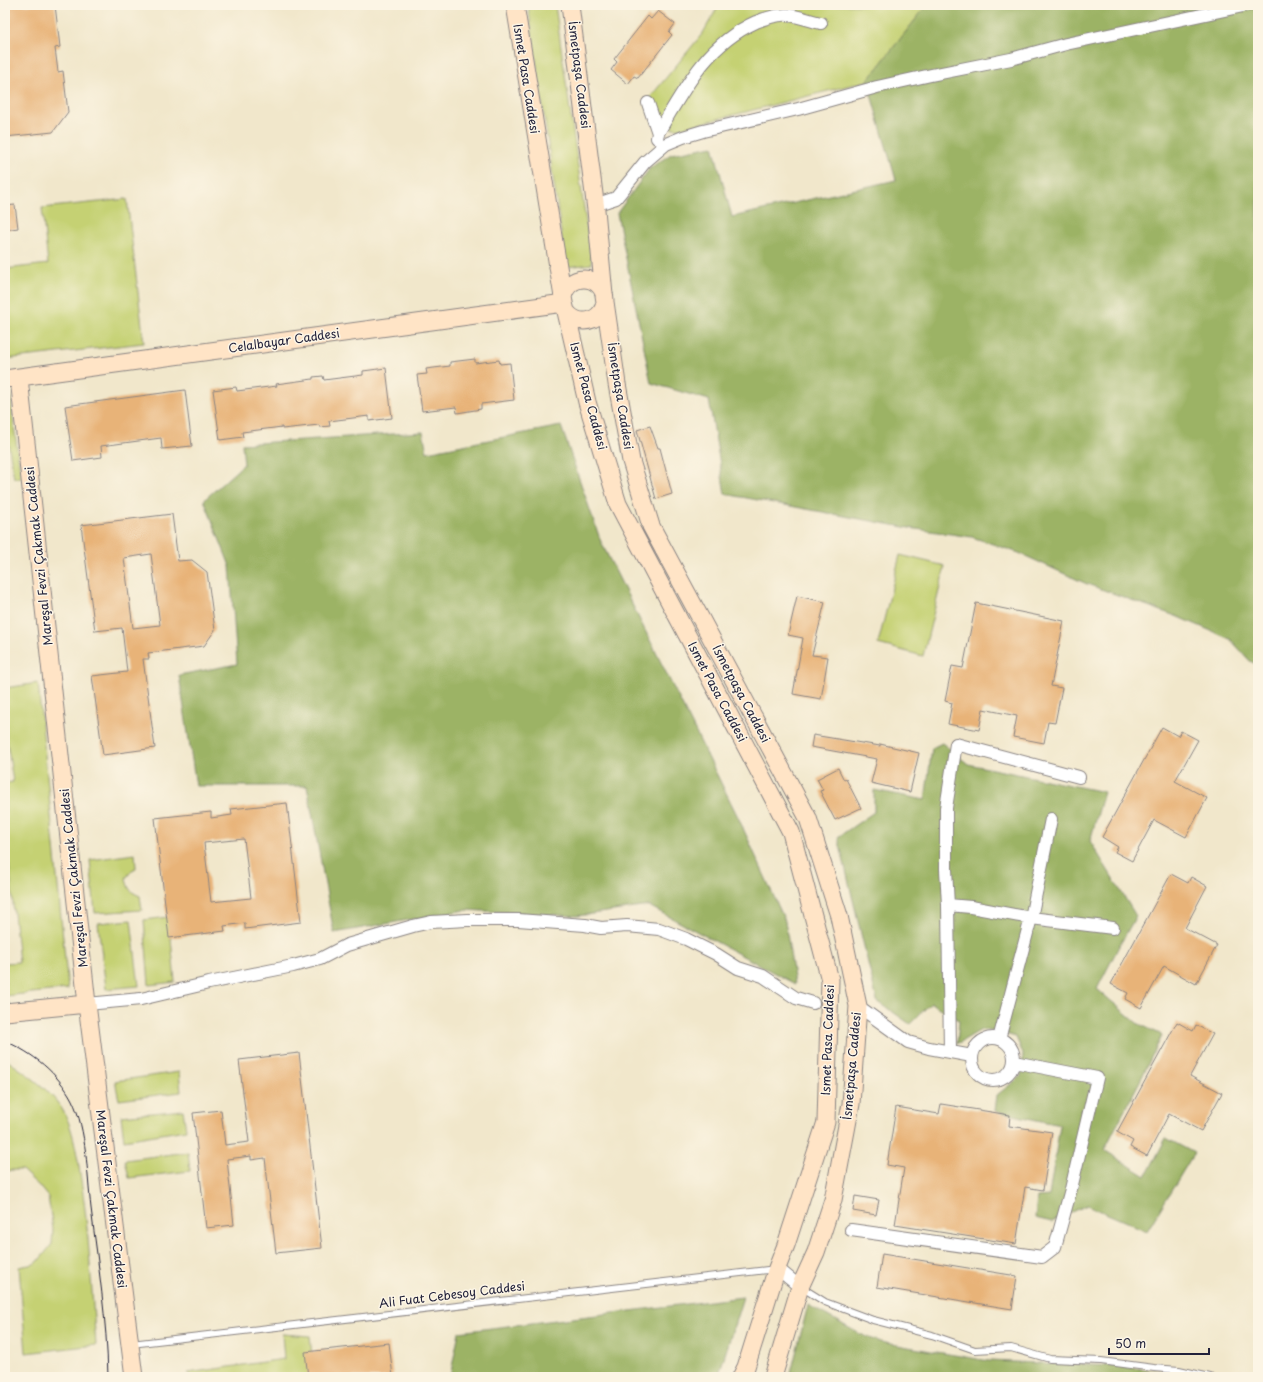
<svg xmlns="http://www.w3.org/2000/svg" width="1263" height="1382" font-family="'Playpen Sans',sans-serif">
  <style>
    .green { fill: #c5d173; stroke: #747a57 }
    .forest { fill: #9cb365; stroke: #5f6a50 }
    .building { fill: #e8b378; fill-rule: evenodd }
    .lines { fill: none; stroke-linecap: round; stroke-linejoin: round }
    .lane-casing { stroke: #8a8483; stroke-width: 8 }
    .street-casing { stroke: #8a8483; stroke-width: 14 }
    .secondary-casing { stroke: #8a8483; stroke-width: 19 }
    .lane { stroke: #fff; stroke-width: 6 }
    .street { stroke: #fff; stroke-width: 12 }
    .secondary { stroke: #ffe4c6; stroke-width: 17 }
    .tram { stroke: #22223b; stroke-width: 1 }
    .labels { text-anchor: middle; stroke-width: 3; stroke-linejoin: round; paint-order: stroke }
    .street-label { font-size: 12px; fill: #22223b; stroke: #fcf5e5 }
  </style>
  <rect width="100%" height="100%" fill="#fcf5e5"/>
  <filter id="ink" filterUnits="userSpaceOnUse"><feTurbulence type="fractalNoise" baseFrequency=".025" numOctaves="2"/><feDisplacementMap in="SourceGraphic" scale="8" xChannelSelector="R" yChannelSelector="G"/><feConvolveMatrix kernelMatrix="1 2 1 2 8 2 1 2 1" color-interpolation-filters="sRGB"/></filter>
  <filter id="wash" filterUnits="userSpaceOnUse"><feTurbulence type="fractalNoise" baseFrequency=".012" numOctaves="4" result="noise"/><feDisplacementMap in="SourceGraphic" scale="16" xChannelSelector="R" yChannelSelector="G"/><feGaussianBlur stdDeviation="0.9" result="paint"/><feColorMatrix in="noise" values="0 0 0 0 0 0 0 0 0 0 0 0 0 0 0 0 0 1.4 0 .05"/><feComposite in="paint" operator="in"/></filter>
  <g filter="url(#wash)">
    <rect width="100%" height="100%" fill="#f1e7cb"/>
    <path class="green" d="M528,5H555L592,264L566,267Z
      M719,5H927L867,81L686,127C682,128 677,129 673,128C660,127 653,111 647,101L703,33Z
      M127,199L144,343L5,359V269L48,264L42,208Z
      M5,395H10L21,478H14L6,430H5Z
      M900,555L945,566L923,656L878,644Z
      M38,683L68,989L5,996V963L19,962L9,864H5V783L13,782L5,728V688Z
      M135,854L136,868L132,870L126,878C128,889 130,892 140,896L142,910L95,913L90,860Z
      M169,917L175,982L149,985L144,920Z
      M131,920L139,986L106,989L98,923Z
      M5,1059C27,1074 52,1090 65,1114C73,1131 76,1149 79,1167C89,1225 91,1286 96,1345L26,1353L19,1267L34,1264L41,1258L52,1244L53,1229L48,1197L38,1185L22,1170H11L5,1172Z
      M179,1072L181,1092L119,1100L115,1081Z
      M183,1110L186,1130L124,1140L121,1116Z
      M188,1152L190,1171L129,1178L125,1160Z
      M282,1334L310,1336L314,1377H193L188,1373L284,1359Z"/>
    <path class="forest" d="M927,5H1258V665L1250,661L1230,639L1181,618L1087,584L1019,553L972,537L909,528L725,494L709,400L651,383L617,213L650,168L671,154L713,146L732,217L896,180L867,81Z
      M561,426L601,542L738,817L785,921L795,984L649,906L577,916L465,910L334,933L307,786H196L179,675L237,664L230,566L204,500L244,464L242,444L423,432L427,452Z
      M942,743L968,764L1104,792L1090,841L1136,916L1118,948L1097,989L1137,1023L1162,1035L1141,1079L1104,1150L1146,1176L1166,1138L1194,1153L1147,1231L1087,1205L1052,1222L1035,1218L1037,1197L1049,1196L1060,1125L995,1111L997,1095L1021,1076L1023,1054L1016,1037L992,1030H981L957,1044L959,1020L931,1003L910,1024L877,1001L838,837L874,812V790L925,800L932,748Z
      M743,1297L718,1377H450L459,1332Z
      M808,1305L860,1334L880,1342L908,1347L989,1361L1115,1366L1169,1372L1196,1377H790Z"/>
    <g id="blocks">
      <path class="building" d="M5,5H55L60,47L55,48L58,72L63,71L68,112L53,132L5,137Z
        M658,11L675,24L669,32L672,35L638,78L634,76L628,84L611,70L617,62L614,59L648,16L651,19Z
        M15,205L18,228L5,230V206Z
        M475,359V363L499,360L500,364L510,363L514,400L481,404V409L457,413L456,407L422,411L417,375L427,374L426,369L450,366V362Z
        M386,368L392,418L369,421V416L329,421L330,426L320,427L319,425L282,429V427L242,432L243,437L220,440L213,390L236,387L237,391L277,386L276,384L313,379V377L323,376L324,380L363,375V371Z
        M185,390L192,446L162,449L161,438L101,446L102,457L73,461L65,406Z
        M650,426L658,448H660L672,494L656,499L637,430Z
        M172,514L178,561L192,560L207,572L215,630L204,646L148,653L149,659H143L155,748L103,755L92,676L127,672L122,628L95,631L81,525ZM151,554L160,625L133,628L124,558Z
        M797,596L825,602L812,655L828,657L821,699L793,694L803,638L788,635Z
        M976,603L1064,621L1051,686L1062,688L1055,723L1048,722L1044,743L1013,737L1017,716L983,709L979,730L948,724L952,703L945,701L952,666L963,668Z
        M1162,727L1178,736L1181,731L1198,740L1175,781L1207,798L1186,837L1154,820L1132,861L1115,852L1118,847L1102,837Z
        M813,735L880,746V744L919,753L910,792L871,783L877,759L811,747Z
        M838,768L844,780L846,779L861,808L835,820L820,791L823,790L817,779Z
        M287,803L301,922L245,929V923L224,926L225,931L169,938L155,818L211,812V818L232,815L231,809ZM244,839L251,898L211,902L204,843Z
        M1171,874L1188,883L1191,877L1207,886L1185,928L1217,945L1196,984L1164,966L1141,1008L1125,999L1128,993L1111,984Z
        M1177,1022L1193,1031L1196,1025L1213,1034L1190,1076L1222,1093L1201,1131L1169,1114L1147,1156L1130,1147L1133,1141L1117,1132Z
        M299,1053L322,1248L276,1253L265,1158L251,1160V1156L227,1159L234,1225L206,1228L193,1113L221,1110L225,1145L249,1142L239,1060Z
        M941,1104L1010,1115L1009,1126L1052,1132L1043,1190L1025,1187L1016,1244L895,1225L904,1168L887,1165L896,1107L939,1114Z
        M855,1196L879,1200L876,1215L853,1211Z
        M882,1254L1017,1276L1012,1309L877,1287Z
        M389,1343L393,1377H308L305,1352Z"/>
    </g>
  </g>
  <g filter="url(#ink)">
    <use href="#blocks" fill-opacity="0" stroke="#8a8483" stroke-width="1"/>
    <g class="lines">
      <g class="lane-casing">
        <path id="lane" d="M801,1287L825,1302L873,1320L932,1335L975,1350L1011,1348L1050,1359L1101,1361L1154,1368L1179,1370L1210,1377
          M131,1344L776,1269"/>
      </g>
      <g class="street-casing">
        <path id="street" d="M648,103L658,133L657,138
          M658,133C684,89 707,44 756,22C766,18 777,14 788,15C799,16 810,21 821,23
          M595,205L616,198L645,162L666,144L683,137L703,131L798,109L877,87L931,75L1011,59L1066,44L1248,5
          M948,905L971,907L1031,918L1113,928
          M87,1004L141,999L209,983L293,966L320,959L347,945L413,926L431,922L467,920H518L585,925L601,928L627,926L659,929L686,939L716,954L738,968L763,976L796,998L813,1003
          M858,1006L908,1042L929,1048L972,1056
          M972 1059a21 21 0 1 1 42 0a21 21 0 1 1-42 0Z
          M999,1039L1031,918L1051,819
          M950,1052L948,905L946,869V808L956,744L1079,777
          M851,1230L1042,1257L1055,1247L1071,1189L1097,1078L1014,1062
          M777,1268L800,1287"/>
      </g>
      <g class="secondary-casing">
        <path id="secondary" d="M515,5L564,303L587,402L618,504L791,832L830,980L826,1122L786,1245L777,1268L746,1367L741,1377
          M570,5L596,210L604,295L617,384L631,461L651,526L808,818L839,916L858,1006L851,1104L833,1200L816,1252L800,1287L773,1377
          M563 300a21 21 0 1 1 42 0a21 21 0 1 1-42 0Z
          M19,378L87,1004L134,1377
          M5,379L564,303
          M5,1012L87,1004"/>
      </g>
      <use href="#lane" class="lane"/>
      <use href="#street" class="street"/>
      <use href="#secondary" class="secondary"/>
      <path class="tram" d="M5,1041C33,1053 58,1073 72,1100C87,1130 87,1174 91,1208C98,1264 107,1320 108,1377"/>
    </g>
  </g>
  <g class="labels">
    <g class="street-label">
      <text transform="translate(579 75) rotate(83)" y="4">İsmetpaşa Caddesi</text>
      <text transform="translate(526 79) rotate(81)" y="4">Ismet Pasa Caddesi</text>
      <text transform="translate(284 341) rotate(-8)" y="4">Celalbayar Caddesi</text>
      <text transform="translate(588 396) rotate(75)" y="4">Ismet Pasa Caddesi</text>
      <text transform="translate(620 396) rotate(81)" y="4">İsmetpaşa Caddesi</text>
      <text transform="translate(39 556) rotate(-96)" y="4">Mareşal Fevzi Çakmak Caddesi</text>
      <text transform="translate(717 692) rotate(62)" y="4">Ismet Pasa Caddesi</text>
      <text transform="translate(741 694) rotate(62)" y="4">İsmetpaşa Caddesi</text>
      <text transform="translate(74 878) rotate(-96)" y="4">Mareşal Fevzi Çakmak Caddesi</text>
      <text transform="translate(828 1040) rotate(-88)" y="4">Ismet Pasa Caddesi</text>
      <text transform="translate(852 1066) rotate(-85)" y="4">İsmetpaşa Caddesi</text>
      <text transform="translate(111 1199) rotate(83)" y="4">Mareşal Fevzi Çakmak Caddesi</text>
      <text transform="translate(452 1295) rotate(-7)" y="4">Ali Fuat Cebesoy Caddesi</text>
    </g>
  </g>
  <rect width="1263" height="1382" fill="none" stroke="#fcf5e5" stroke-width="20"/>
  <path d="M1109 1348v6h100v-6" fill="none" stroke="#22223b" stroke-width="2"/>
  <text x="1115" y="1348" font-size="12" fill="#22223b" stroke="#fcf5e5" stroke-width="3" paint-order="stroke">50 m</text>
</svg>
